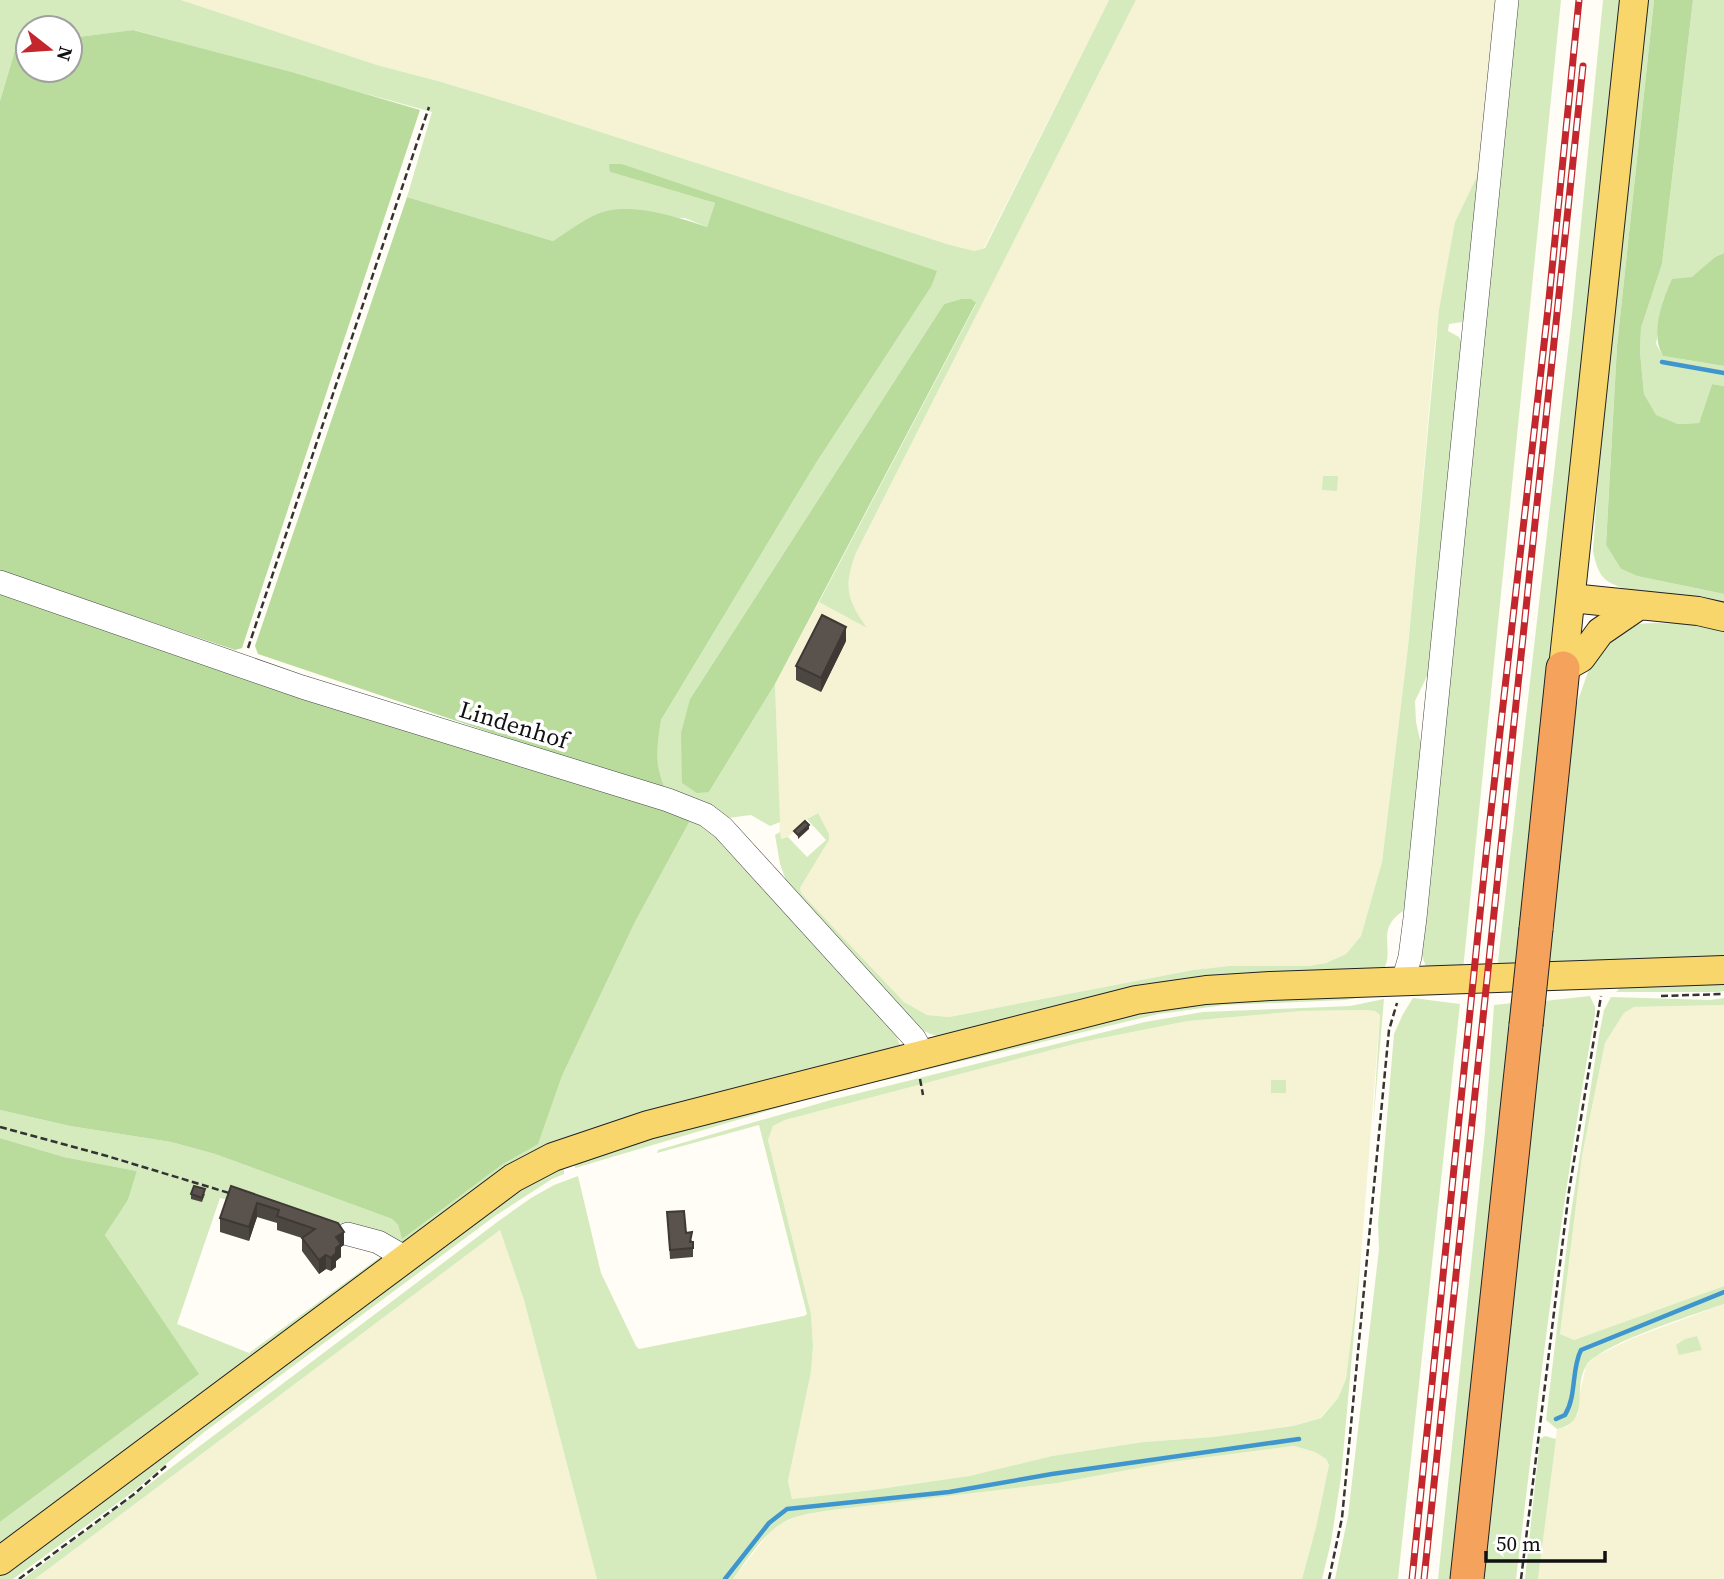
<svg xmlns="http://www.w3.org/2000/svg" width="1724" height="1579" font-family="'Source Serif 4',serif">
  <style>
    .farmland { fill: #f6f3d4 }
    .green { fill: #d5ebbd }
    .forest { fill: #b9dc9c }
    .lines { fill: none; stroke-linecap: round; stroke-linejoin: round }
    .stream { stroke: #3f96cf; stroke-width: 4.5 }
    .minor-casing { stroke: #444; stroke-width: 24 }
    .major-casing { stroke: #222; stroke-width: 30 }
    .highway-casing { stroke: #222; stroke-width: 35 }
    .path { stroke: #333; stroke-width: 2.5; stroke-dasharray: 7 3.5; stroke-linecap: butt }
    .minor { stroke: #fff; stroke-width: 23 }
    .major { stroke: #f9d66b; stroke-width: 28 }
    .highway { stroke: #f5a25d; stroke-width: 33 }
    .rail-casing { stroke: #c4262e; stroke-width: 7 }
    .rail { stroke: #fff; stroke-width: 4.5; stroke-dasharray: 13; stroke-linecap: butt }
    .highway-bridge-casing { stroke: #222; stroke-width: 35; stroke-linecap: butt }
    .highway-bridge { stroke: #f5a25d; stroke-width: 33 }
    .wall { fill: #4d4742 }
    .shaded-wall { fill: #3f3936 }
    .building { fill: #5a524d; stroke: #3f3936; stroke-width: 2 }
    .labels { text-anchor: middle; stroke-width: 7; stroke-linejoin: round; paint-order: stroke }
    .street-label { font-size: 24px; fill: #111; stroke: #fff }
  </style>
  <rect width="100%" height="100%" fill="#fffdf5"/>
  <path class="farmland" d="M181,0H1109L984,248L974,251L947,244L514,104L438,81L377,65Z
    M1136,0H1497L1482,151L1478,174L1455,222L1435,343L1408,647L1382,862L1361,936L1346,954L1326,963L1308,966H1229L1193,970L949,1017L927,1015L904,1002L801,893L800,888L829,840V834L817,813L807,819L788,837L780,839L775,684L819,602L866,627L851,606L848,587L850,568L856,553Z
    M1724,1005V1286L1597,1332L1574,1340L1566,1338L1560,1334L1570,1246L1582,1156L1605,1043L1624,1013L1634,1007Z
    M1366,1010L1375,1011L1380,1015L1361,1256L1346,1379L1338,1398L1320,1418L1293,1426L1213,1437L1143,1442L1052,1456L969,1476L872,1490L792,1499L788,1481L811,1372L813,1346L811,1314L768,1140L773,1126L785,1120L1008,1061L1082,1042L1188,1021L1302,1011Z
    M500,1230L524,1300L597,1579H35Z
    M1724,1304V1579H1538L1557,1429L1567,1427L1578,1415L1580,1393L1586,1366L1596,1356L1633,1338Z
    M1294,1446L1315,1452L1326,1459L1329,1466L1316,1527L1302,1579H733L769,1533L782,1523L798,1516L832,1510L1058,1483L1171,1462Z"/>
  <path class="green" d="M0,0H181L377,65L438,81L514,104L947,244L974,251L985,248L1109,0H1136L856,553C843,587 847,600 867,628L819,602L976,304L961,299L944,304L690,699L709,792L775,684L780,822L770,826L751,815L728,818L667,792L658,773L656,754L661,720L816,463L931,287L622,164L610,172L715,203L707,227L685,218L596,215L553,241L407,197L432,112L134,30L70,38V28H28V47L15,50L0,101Z
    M1512,0H1561L1463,970L1426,967L1421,953Z
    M1603,0H1623L1552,632L1527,901L1522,905L1515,970H1497L1572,315Z
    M1644,0H1654L1617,346L1606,545L1621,569L1637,576L1724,594V603C1697,600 1619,596 1603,577C1597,570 1595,560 1593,551L1607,354Z
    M1693,0H1724V253L1715,257L1692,278L1664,298L1656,344L1663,356L1724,366V386L1712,384L1699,423L1678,424L1655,415L1644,394L1640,352L1641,328L1662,264Z
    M1482,151L1467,312L1462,322L1449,324L1448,331L1459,337L1463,345L1434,639L1428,674L1415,701L1416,722L1423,753L1409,908C1370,927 1399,952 1381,973L947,1040L918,1029L787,883L780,864L775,835L780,832L781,839L788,837L807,857L826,840L807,819L818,813L829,834V840L800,888L801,893L904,1002L927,1015L949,1017L1193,970L1229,966H1308L1326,963L1346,954L1361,936L1382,862L1408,647L1439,310L1455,222L1478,174Z
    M1323,476H1338L1337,491L1322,490Z
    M1655,623L1686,624L1724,631V960L1548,969L1569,726L1589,669L1605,640L1632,624Z
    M692,817L710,827L893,1028L900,1045V1050L587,1137L411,1247L220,1198L177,1324L249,1353L387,1252L391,1261L0,1553V1522L198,1374L105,1235L128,1200L137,1171L64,1157L0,1138V1110L70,1126L171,1142L215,1154L392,1219L398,1225L402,1238L503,1164L538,1143L562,1076L635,922Z
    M1724,981V991L1718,992H1616L1621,987Z
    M1381,994L1345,1000L1225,1005L1158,1014L925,1070L927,1060L1156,1005Z
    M1590,996L1595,1007V1014C1561,1201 1539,1390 1516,1579H1477L1544,1001Z
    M1611,997L1710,1000L1724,998V1005L1634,1007L1624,1013L1605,1043L1582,1156L1560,1334L1574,1340L1724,1286V1304C1696,1314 1599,1344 1586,1366C1572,1389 1592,1422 1557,1429L1546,1420L1570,1219L1599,1035L1604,1010Z
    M1413,998L1460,1004L1398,1579H1335L1348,1516L1379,1249L1378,1224L1394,1034L1403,1014Z
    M1384,999L1373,1126L1380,1015L1375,1011L1366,1010L1302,1011L1188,1021L1082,1042L785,1120L773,1126L768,1140L811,1314L813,1346L811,1372L788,1481L792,1499L872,1490L969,1476L1052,1456L1143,1442L1213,1437L1293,1426L1321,1418L1338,1398L1346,1379L1361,1256L1341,1477L1331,1542L1322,1579H1302L1316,1527L1329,1465L1326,1459L1315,1452L1294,1446L1171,1462L1058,1483L832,1510C821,1512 810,1513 799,1516C768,1524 751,1555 733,1579H597L524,1300L500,1230L35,1579H23L500,1220L531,1198L554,1185L578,1176L601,1273L636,1346L639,1349L804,1316L807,1314L759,1125L657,1153L658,1150L831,1100L1145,1022L1203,1012L1350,1006Z
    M1512,1003L1455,1579H1438L1485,1132L1494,1005Z
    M909,1069L912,1074L831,1092L575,1168V1157Z
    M1271,1080H1286V1093H1271Z
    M564,1165V1174L552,1179L495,1216L203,1433L134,1491L13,1579H0V1571L484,1208Z
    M1697,1336L1702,1350L1679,1355L1676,1345L1685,1339Z
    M1545,1436L1556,1439L1538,1579H1525L1540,1439Z"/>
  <path class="forest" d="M1654,0H1693L1662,264L1641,328L1640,352L1644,394L1656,415L1678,424L1699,423L1712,384L1724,386V594L1637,576L1621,569L1606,545L1617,346Z
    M133,30L291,72L420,110L244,642L242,648L235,650L0,571V101L15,50L28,47V70H70V38Z
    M609,164H622L937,271L931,287L816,463L661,720C657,749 653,765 667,792L258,654L255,646L407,197L553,241C566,233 580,222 595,215C627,200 676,217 707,227L715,203L610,172Z
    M1724,253V366L1663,356C1650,334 1662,301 1672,279L1692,277L1715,257Z
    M961,299H971L976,303L775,684L709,792L697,793L682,783L681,733L690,699L944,304Z
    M0,590L692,817L635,922L562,1076L538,1144L503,1164L402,1239L398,1225L392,1219L215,1154L171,1142L70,1126L0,1110Z
    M0,1138L64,1157L137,1171L128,1200L105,1235L199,1374L0,1522Z"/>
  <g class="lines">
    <path class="stream" d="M1662,362L1724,373
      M1556,1419L1565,1415C1577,1395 1571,1370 1581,1350L1724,1292
      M725,1579L769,1523L787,1509L949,1492L1052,1474L1299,1439"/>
    <g class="minor-casing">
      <path id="minor" d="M0,582L302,687L668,800L706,815L723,828L914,1038L923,1054
        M1403,981L1410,957L1415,918L1507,0
        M348,1234L378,1242L406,1258"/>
    </g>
    <g class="major-casing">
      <path id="major" d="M1571,598L1698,611L1724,617
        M1563,668L1634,0
        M1563,668L1581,658L1600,632L1638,606
        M0,1561L513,1178L553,1157L648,1125L1136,1000L1206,990L1270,986L1724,970"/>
    </g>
    <g class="highway-casing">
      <path id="highway" d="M1536,929L1563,668
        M1467,1579L1526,1025"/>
    </g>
    <path class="path" d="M248,648L429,107
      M1661,996L1724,994
      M920,1079L923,1095
      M0,1127L107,1156L229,1193
      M19,1579L133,1495L166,1466
      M1329,1579L1342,1518L1389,1030L1397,1003
      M1521,1579L1569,1191L1601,996"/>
    <use href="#minor" class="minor"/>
    <use href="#major" class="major"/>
    <use href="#highway" class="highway"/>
    <g class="rail-casing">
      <path id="rail" d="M1412,1579L1486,855L1548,309L1579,0
        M1424,1579L1583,66"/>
    </g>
    <use href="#rail" class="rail"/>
    <g class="highway-bridge-casing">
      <path id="highway-bridge" d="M1526,1025L1536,929"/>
    </g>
    <use href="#highway-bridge" class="highway-bridge"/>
  </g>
  <path class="wall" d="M846,641L821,692L796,680V666Z
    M231,1186L338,1223L344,1245L341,1247V1257L336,1261V1267L331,1271L326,1269L319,1274L302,1251V1238L277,1230V1223L257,1217L249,1241L220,1232V1218Z
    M191,1194H205L202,1202L191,1199Z
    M667,1212L693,1242V1257L670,1259Z"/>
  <path class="shaded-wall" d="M846,627V641L821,692V678Z
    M809,825V829L798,839V835Z
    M257,1203V1217L249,1241V1227Z
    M344,1232V1245L341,1247V1257L336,1261V1267L331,1271V1258L336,1237Z
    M326,1255V1269L319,1274V1260Z"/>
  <path class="building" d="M822,615L846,627L821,678L796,666Z
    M805,821L809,825L798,835L794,831Z
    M194,1186L205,1189L202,1198L191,1194Z
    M231,1186L338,1223L344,1232L336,1237L341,1244L336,1248V1253L331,1258L326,1255L319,1260L302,1238L315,1229L277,1216L279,1210L257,1203L249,1227L220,1218Z
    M684,1211L686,1233L692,1232L690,1242H693V1248L670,1250L667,1212Z"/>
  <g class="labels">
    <g class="street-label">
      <text transform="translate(514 725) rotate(17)" y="8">Lindenhof</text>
    </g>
  </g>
  <g transform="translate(49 49) rotate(107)"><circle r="33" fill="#ffffff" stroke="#a0a0a0" stroke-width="2"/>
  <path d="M0-5L12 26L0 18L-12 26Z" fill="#c4262e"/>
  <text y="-10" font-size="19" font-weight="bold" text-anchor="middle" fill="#111111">N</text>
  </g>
  <path d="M1486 1551v10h119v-10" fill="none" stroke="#111111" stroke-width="3.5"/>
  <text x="1496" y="1551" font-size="21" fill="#111111" stroke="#ffffff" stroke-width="5" paint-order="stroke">50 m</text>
</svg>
